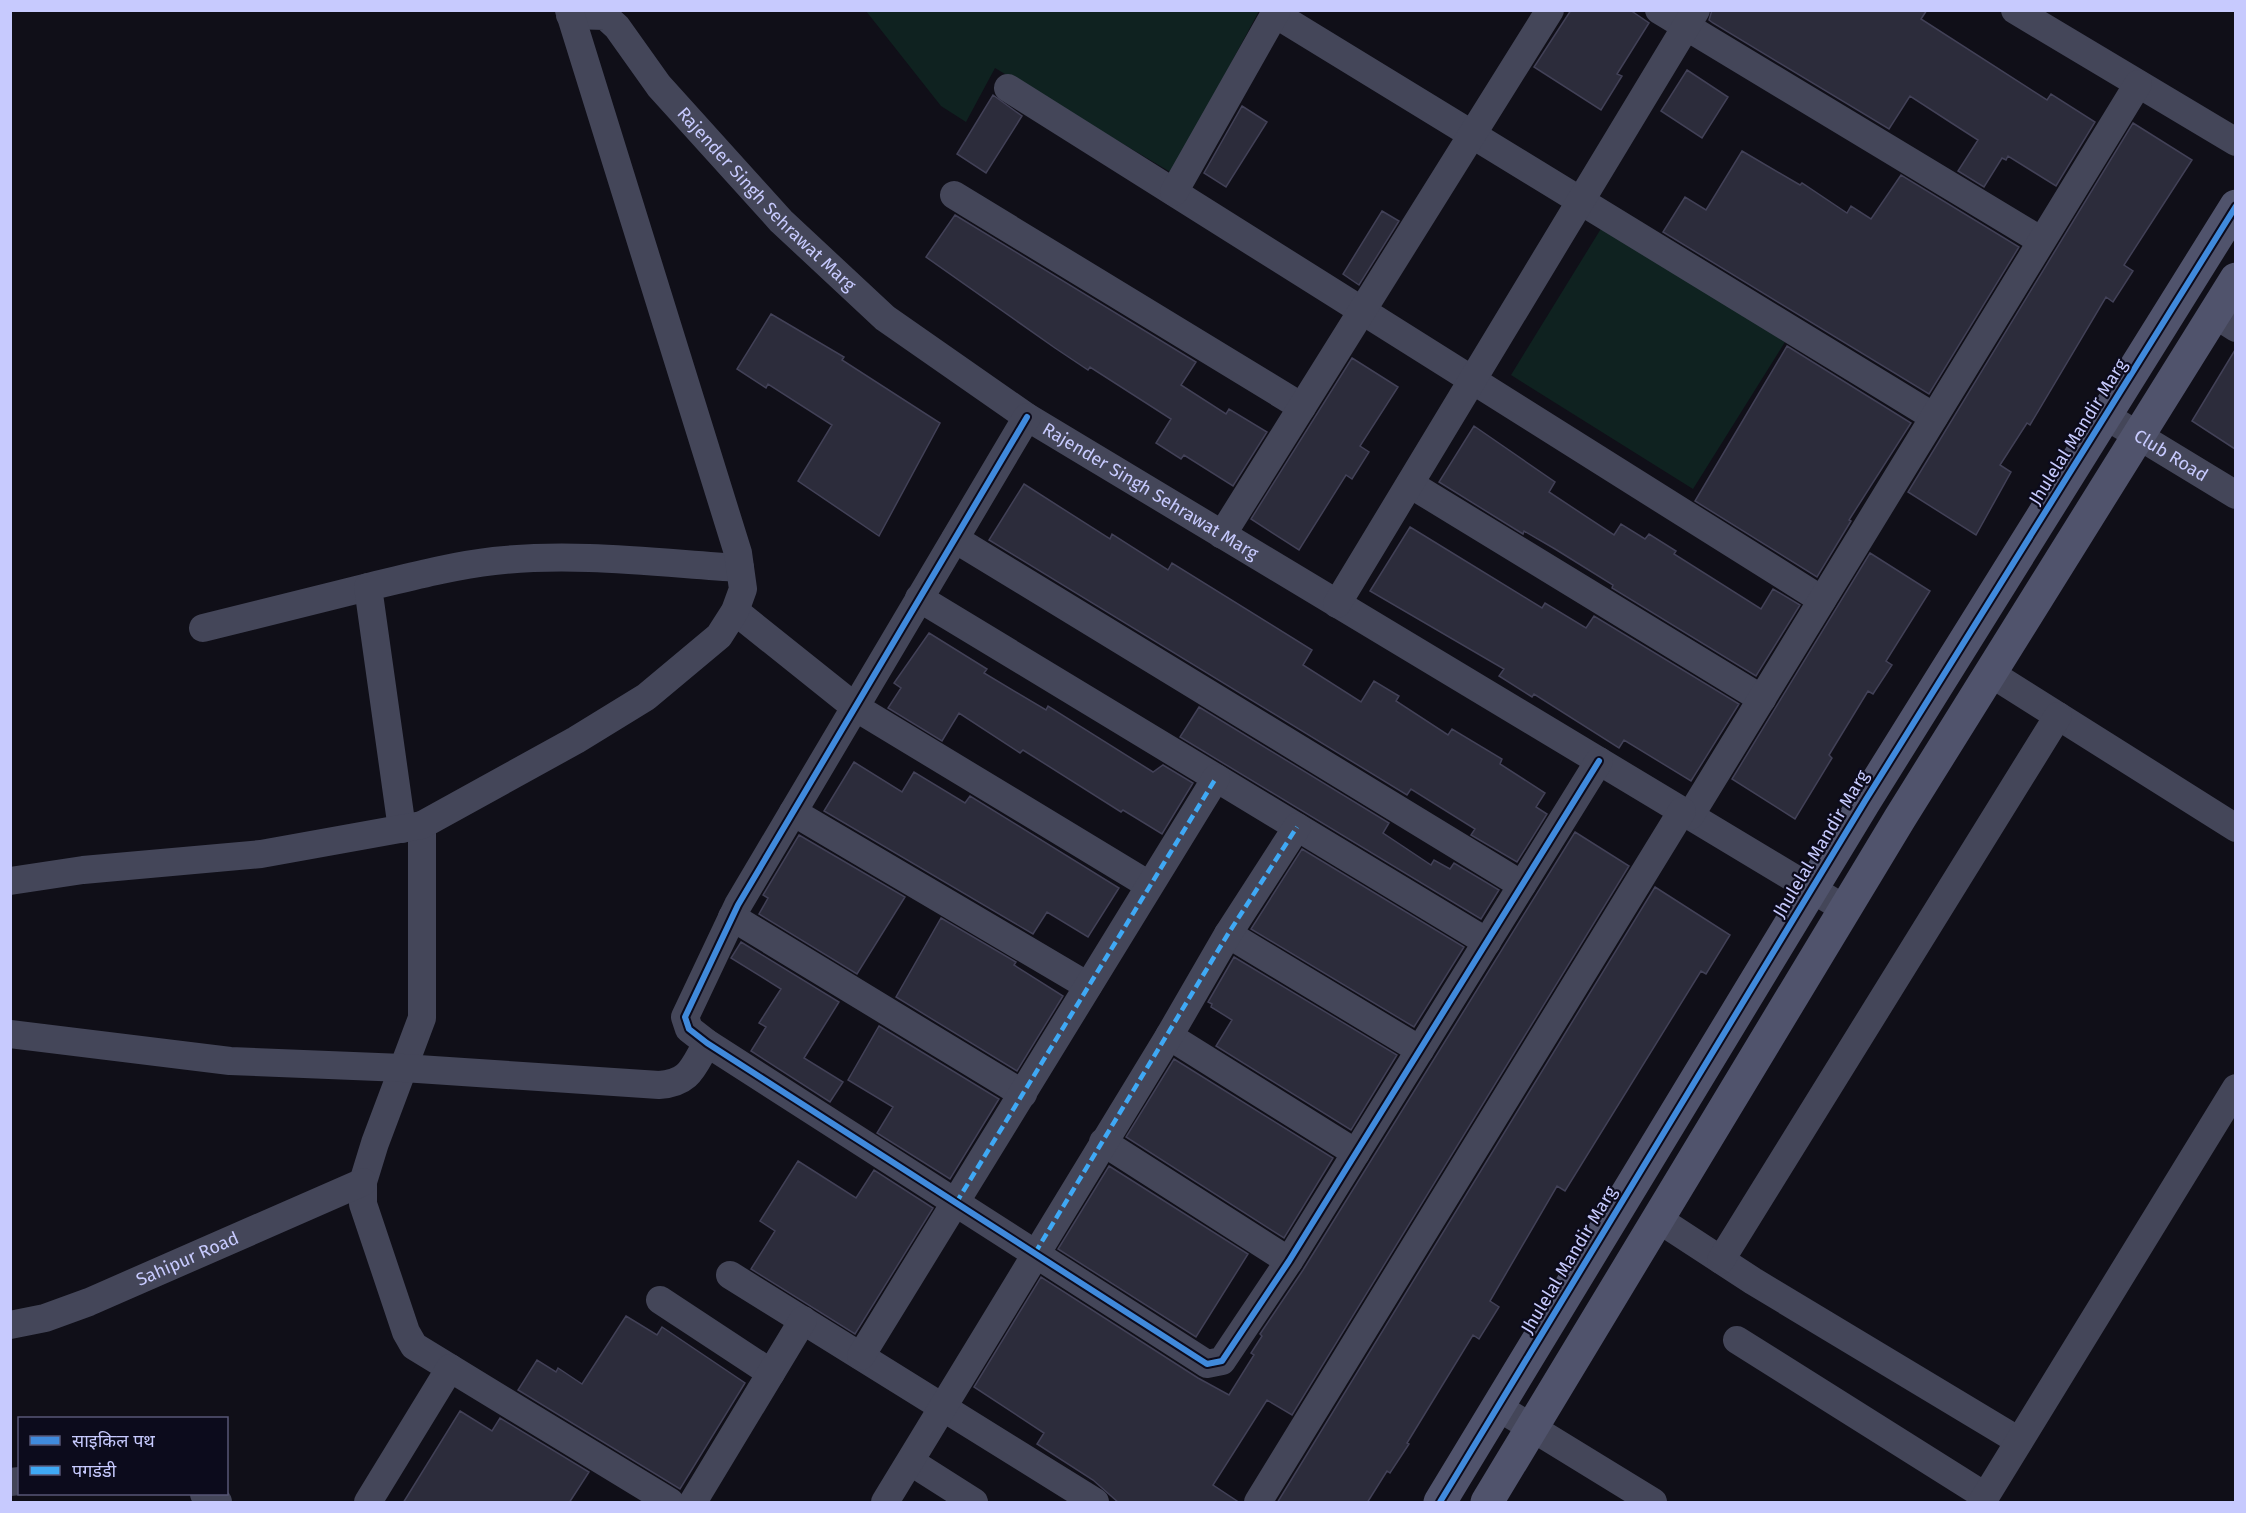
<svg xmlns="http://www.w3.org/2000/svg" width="2246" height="1513" font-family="'Fira Sans','Noto Sans Devanagari',sans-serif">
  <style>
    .green { fill: #0f2220 }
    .building { fill: #2c2c3b; stroke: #424157; stroke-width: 1.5 }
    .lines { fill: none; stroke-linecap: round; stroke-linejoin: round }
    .street { stroke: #444659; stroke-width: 28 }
    .secondary { stroke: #50536c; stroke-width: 33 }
    .quiet { stroke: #3fa9f5; stroke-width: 4.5; stroke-dasharray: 9 4.5; stroke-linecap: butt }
    .cycleway-casing { stroke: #0c0b1c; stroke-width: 10 }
    .cycleway { stroke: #408adc; stroke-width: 6 }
    .labels { text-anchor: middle; stroke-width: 4.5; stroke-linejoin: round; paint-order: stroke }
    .street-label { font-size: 18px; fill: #c7cafe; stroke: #0c0b1c }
  </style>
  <rect width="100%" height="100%" fill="#100f18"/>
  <path class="green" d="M866,11H1259L1172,173L995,68L966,122L941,106Z
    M1602,227L1785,342L1693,489L1511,375Z"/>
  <path class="building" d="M1571,10H1630L1649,23L1617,74L1622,76L1601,110L1534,67Z
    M1712,10H1927L1921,19L2047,100L2051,94L2095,122L2056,186L2008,156L2006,160L2002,158L1984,187L1958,171L1978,140L1950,122L1910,96L1889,129L1713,23L1709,20Z
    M1687,70L1728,97L1702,138L1661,111Z
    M993,95L1022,116L986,173L957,154Z
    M1242,106L1267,122L1226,187L1204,173Z
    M2133,123L2192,160L2124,265L2133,271L2113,302L2106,297L2030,425L2027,423L2000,465L2011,472L1976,535L1908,492Z
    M1742,151L1800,185L1802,183L1847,213L1851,206L1871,219L1901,175L2019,247L1929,394L1663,232L1685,197L1706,210Z
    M1382,211L1399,221L1359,285L1343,274Z
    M955,215L1196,362L1181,385L1226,414L1229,409L1267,432L1233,486L1184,455L1181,459L1156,443L1171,419L1090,367L1088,370L1055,348L926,257Z
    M771,314L844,357L842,360L940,423L879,536L798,481L832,425L768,384L766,388L737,369Z
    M1787,346L1911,423L1849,520L1851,521L1817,577L1695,501Z
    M2235,350V449L2192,421Z
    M1352,358L1398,387L1360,446L1369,452L1352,479L1346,475L1299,550L1251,519Z
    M1474,426L1555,482L1549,492L1614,535L1621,524L1645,539L1649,534L1676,551L1674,554L1761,609L1773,589L1800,605L1756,676L1612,588L1613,585L1555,549L1524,531L1523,534L1439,482Z
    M1024,484L1110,539L1112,534L1168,570L1172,563L1312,650L1303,665L1361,702L1374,681L1399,696L1396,701L1448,735L1452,729L1502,759L1500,764L1545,793L1536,807L1547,814L1517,862L1471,835L1475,829L1411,789L1407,795L989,540Z
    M1410,527L1542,608L1545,603L1586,628L1594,616L1739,704L1691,781L1624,740L1619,748L1534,694L1532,697L1499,676L1504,669L1370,591Z
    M1870,553L1930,591L1886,661L1892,665L1873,694L1868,691L1829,755L1832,758L1795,819L1732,779Z
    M929,633L987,669L984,673L1046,710L1048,706L1153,772L1163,765L1193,783L1162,834L1123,810L1121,812L1023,750L1020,753L959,713L942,741L888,708L901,688L894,683Z
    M1199,707L1389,823L1383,833L1431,865L1434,860L1450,869L1454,863L1499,890L1481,919L1180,737Z
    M854,762L902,792L914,772L965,803L970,796L1119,888L1088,937L1047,912L1033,934L824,811Z
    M1575,832L1629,866L1292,1415L1267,1400L1213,1485L1240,1503H1119L1093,1480L1037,1444L1044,1433L974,1387L1041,1277L1198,1378L1229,1395L1254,1355L1251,1353L1262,1336L1260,1334L1303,1270Z
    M799,835L905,897L857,974L759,914L768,898L763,895Z
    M1302,849L1464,947L1414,1027L1251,929Z
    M1655,887L1730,935L1706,974L1701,971L1565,1191L1557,1186L1490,1301L1499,1307L1479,1339L1473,1335L1407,1443L1409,1444L1390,1473L1387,1471L1367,1503H1277Z
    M941,918L1016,962L1014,965L1063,996L1017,1071L896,997Z
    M741,942L839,1002L804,1058L843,1082L830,1102L751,1051L766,1027L759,1023L781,989L731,958Z
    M1234,957L1397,1055L1351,1130L1216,1046L1232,1020L1211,1007L1212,1004L1208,1002Z
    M879,1026L999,1099L950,1179L877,1133L893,1107L848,1080Z
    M1174,1059L1333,1158L1284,1238L1126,1137Z
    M798,1161L856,1198L874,1170L933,1208L855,1334L751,1269L775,1231L760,1221Z
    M1109,1166L1248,1254L1196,1337L1058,1249Z
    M626,1316L657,1335L662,1327L745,1383L680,1489L518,1390L537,1360L556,1372L558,1368L582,1384Z
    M460,1411L492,1431L500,1418L589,1472L569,1503H403Z"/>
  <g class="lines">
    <g class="street">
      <path d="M1659,10L2040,240"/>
      <path d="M2015,10L2236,142"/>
      <path d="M1275,14L1934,417"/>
      <path id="s1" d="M570,15L605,16L617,27L659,86L781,221L885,318L1027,417L1845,909"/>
      <path d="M1008,88L1822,600"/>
      <path d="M1174,192L1277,10"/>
      <path d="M954,195L1302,407"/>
      <path d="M2214,314L2236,328"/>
      <path id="s2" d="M2106,416L2236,495"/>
      <path d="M1027,417L738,905L685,1017L689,1029L707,1043L1207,1364L1222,1361L1289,1261L1599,761"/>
      <path d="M1410,484L1762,699"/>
      <path d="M1222,535L1550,10"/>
      <path d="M955,539L1522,885"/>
      <path d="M919,598L1487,942"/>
      <path d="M1337,604L1696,10"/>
      <path d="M735,611L855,707L1149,885"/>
      <path d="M203,628L368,587"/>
      <path d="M1990,673L2236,828"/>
      <path d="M793,812L1088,986"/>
      <path d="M1690,816L2138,84"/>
      <path d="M422,825V1018L375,1143L363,1182V1204L406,1332L414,1346L450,1368"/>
      <path d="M402,829L368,587C410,577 451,566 494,561C575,552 659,563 740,568"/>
      <path d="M10,881L83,870L261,854L422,825L576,740L646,697L719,636L735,611L743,589L738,553L569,10"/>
      <path d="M732,917L1023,1094"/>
      <path d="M1228,934L1420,1050"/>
      <path d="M10,1034L230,1061L403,1068L659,1085C690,1083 693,1067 707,1043"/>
      <path d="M1169,1036L1356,1153"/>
      <path d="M1103,1142L1289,1261"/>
      <path d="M1658,1219L1753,1281L2019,1441"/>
      <path d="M1721,1260L2058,716"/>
      <path d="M730,1275L1095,1502"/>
      <path d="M660,1300L771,1373"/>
      <path id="s3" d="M10,1325L45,1318L89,1302L363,1182"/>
      <path d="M1737,1340L1985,1496"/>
      <path d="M861,1356L1216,778"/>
      <path d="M1498,1407L1653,1502"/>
      <path d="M911,1462L974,1502"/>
      <path d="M10,1482L20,1481"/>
      <path d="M204,1494L218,1502"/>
      <path d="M368,1502L450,1368L670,1502"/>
      <path d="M693,1502L803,1320"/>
      <path d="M885,1502L1169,1036L1228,934L1297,827"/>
      <path d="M1258,1502L1682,811"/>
      <path d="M1982,1502L2236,1088"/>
    </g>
    <path class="secondary" d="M1440,1502L1865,801L2236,206
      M1487,1502L1900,818L2236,279"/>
    <path class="quiet" d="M956,1203L1216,778
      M1035,1253L1228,934L1297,827"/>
    <g class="cycleway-casing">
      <path id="cycleway" d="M1027,417L738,905L685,1017L689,1029L707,1043L1207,1364L1222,1361L1289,1261L1599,761
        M1440,1502L1865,801L2236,206"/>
    </g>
    <use href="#cycleway" class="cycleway"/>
  </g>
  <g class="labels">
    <g class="street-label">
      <text dy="6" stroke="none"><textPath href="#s1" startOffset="280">Rajender Singh Sehrawat Marg</textPath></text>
      <text transform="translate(2078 432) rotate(-58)" y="6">Jhulelal Mandir Marg</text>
      <text dy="6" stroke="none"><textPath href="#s2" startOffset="76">Club Road</textPath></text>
      <text dy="6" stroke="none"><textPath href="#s1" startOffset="765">Rajender Singh Sehrawat Marg</textPath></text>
      <text transform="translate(1821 844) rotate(-59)" y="6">Jhulelal Mandir Marg</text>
      <text dy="6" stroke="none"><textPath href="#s3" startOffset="190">Sahipur Road</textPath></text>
      <text transform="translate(1569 1260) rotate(-59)" y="6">Jhulelal Mandir Marg</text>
    </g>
  </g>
  <rect width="2246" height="1513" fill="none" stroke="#c7cafe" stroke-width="24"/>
  <rect x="18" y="1417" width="210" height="78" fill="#0c0b1c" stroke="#575776" stroke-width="1.5"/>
  <rect x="30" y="1436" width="30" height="9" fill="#408adc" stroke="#575776" stroke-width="1.5"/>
  <text x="72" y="1447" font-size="18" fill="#c7cafe">साइकिल पथ</text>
  <rect x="30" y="1466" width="30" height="9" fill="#3fa9f5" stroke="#575776" stroke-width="1.5"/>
  <text x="72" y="1477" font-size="18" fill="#c7cafe">पगडंडी</text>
</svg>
